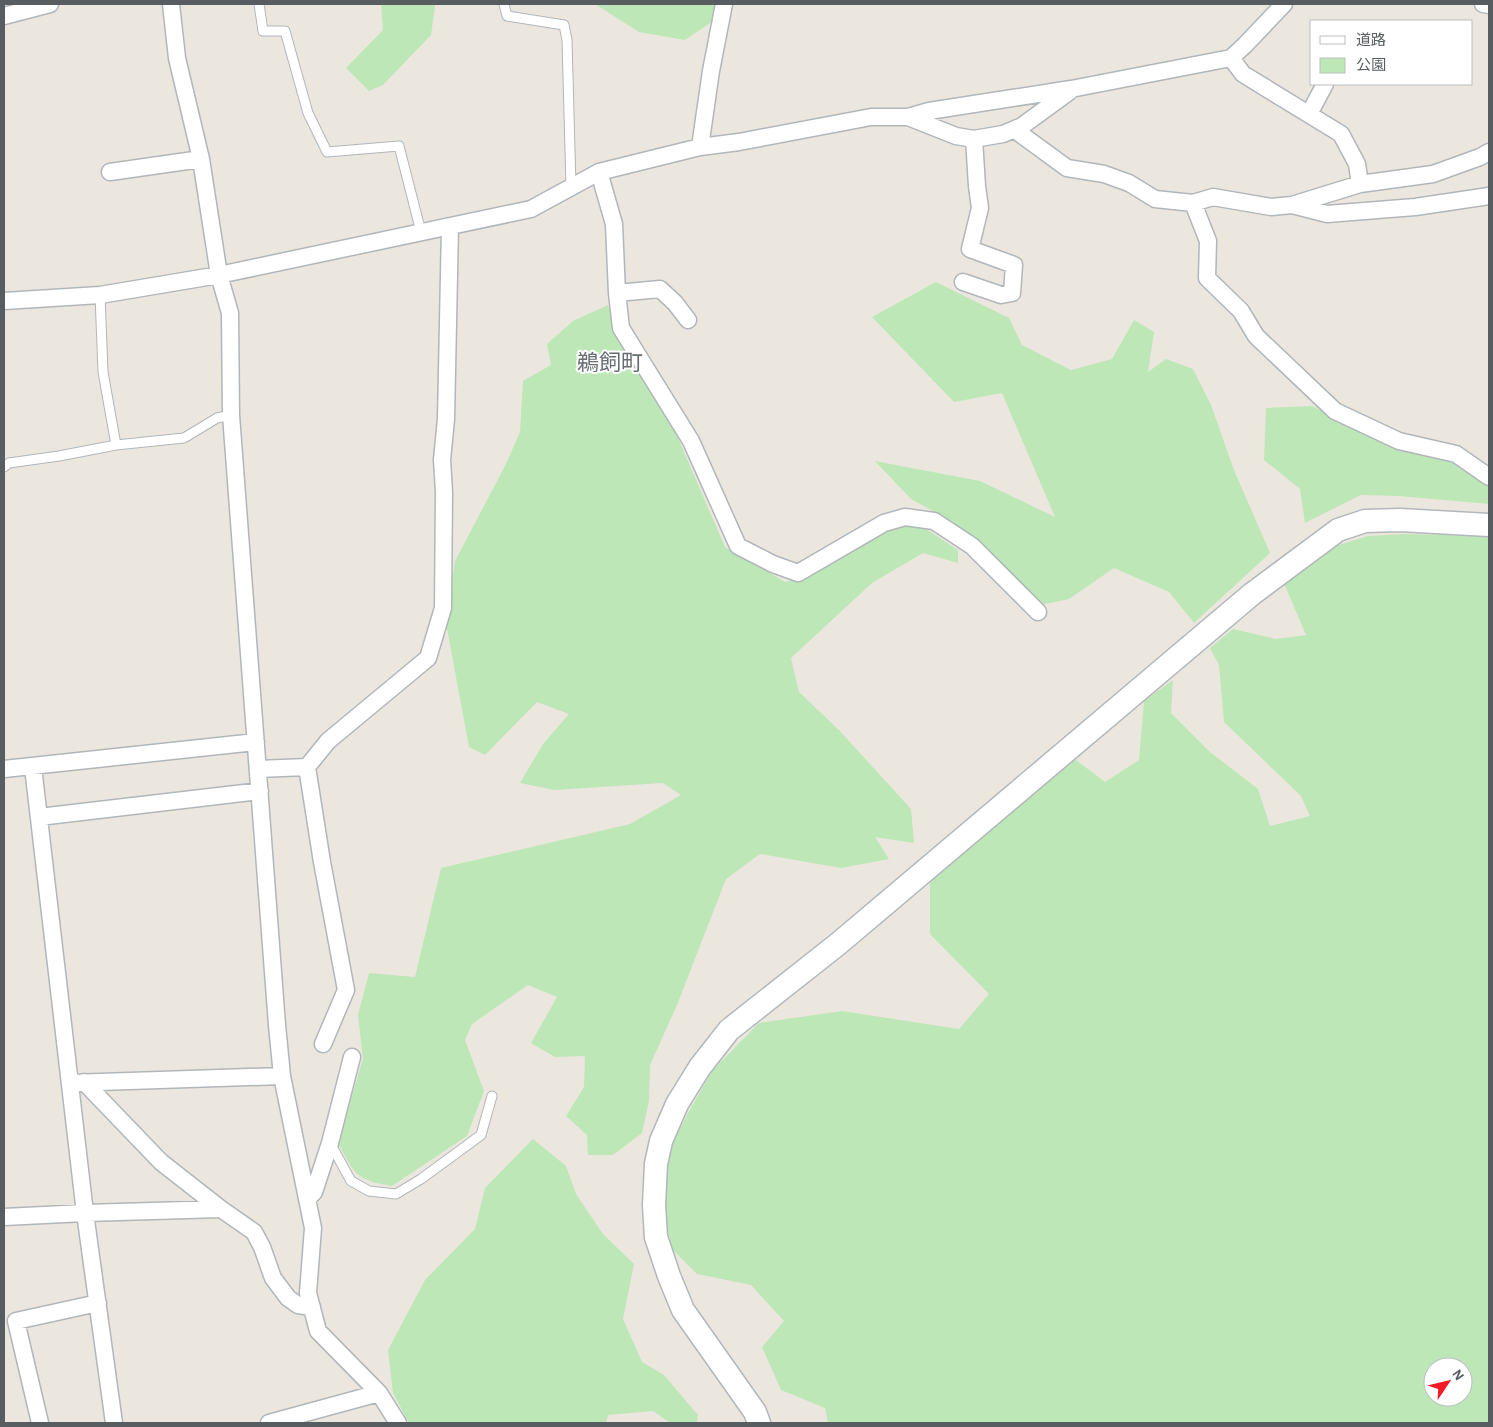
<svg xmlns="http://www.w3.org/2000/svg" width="1493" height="1427" font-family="'Alegreya Sans','Noto Sans JP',sans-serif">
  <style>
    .green { fill: #bde7b7; fill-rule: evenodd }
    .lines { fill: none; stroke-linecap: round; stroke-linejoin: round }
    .lane-casing { stroke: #b1b6bb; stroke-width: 11 }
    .street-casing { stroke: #b1b6bb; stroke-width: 19 }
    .secondary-casing { stroke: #b2b7bd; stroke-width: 25 }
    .lane { stroke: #fff; stroke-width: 9 }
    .street { stroke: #fff; stroke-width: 16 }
    .secondary { stroke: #fff; stroke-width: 22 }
    .labels { text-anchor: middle; stroke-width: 4; stroke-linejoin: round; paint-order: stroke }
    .quarter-label { font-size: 22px; fill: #686f73; stroke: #fff }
  </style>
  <rect width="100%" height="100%" fill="#ece7de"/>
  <path class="green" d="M381,4H435V6L431,35L383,85L369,91L346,68L383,30Z
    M595,4H716L713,21L685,40L639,32Z
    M936,282L1009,318L1022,345L1071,370L1112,359L1134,320L1154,332L1148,372L1166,359L1193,369L1211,405L1234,470L1270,553L1194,623L1169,592L1114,568L1069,599L1040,605L953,522L911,499L875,461L980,481L1055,517L1002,393L954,402L872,317Z
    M608,305L624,347L675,431L725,547L785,582L810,576L890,529L920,525L958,550V563L923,553L872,583L791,658L799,692L839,730L911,809L914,843L875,837L889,859L841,868L760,854L726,879L677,1005L650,1065L649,1101L642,1133L613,1155H588L587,1135L566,1116L584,1087L585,1056L555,1057L531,1043L557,997L528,985L472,1024L465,1040L484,1091L467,1136L392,1186C355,1180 355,1174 338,1143L363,1059L358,1015L369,973L415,977L441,868L630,824L681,795L663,783L554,790L520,783L543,744L569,714L537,702L485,755L469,747L446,623L455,561L505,466L520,432L523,381L551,365L547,344L573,321Z
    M1312,406L1343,422L1449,460L1489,486V504L1399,496L1361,495L1305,523L1300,489L1264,460L1266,408Z
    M1405,534L1489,536V1423H828L825,1408L781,1390L762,1347L784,1321L751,1285L697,1274L672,1249L664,1210L668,1152L688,1113L712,1071L759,1023L842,1011L959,1029L989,994L930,934V881L993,821L1072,757L1105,782L1139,760L1144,701L1173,680L1171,713L1210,752L1258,789L1270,826L1310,816L1301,796L1224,722L1219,665L1210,648L1233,629L1276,639L1306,635L1283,581L1326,549L1368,536ZM1433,1367H1463V1397H1433Z
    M533,1139L566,1166L576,1194L603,1234L634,1264L623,1319L642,1362L664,1375L698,1415L697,1423H670L653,1411L608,1415L606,1423H409L393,1393L388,1350L425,1280L475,1229L485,1188Z"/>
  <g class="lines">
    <g class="lane-casing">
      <path id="lane" d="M259,4L263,31H285L308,113L327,152L399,146L421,232
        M504,4L507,16L564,25L567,40L571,187
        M100,295L103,372L116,445
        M4,467L9,463L59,456L116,445L184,438L217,418L231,415
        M330,1143L351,1181L369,1191L396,1194L421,1179L481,1135L492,1096"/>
    </g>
    <g class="street-casing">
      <path id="street" d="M171,4L177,58L201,159L219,275L230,313L231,415L277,1025L282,1076L313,1228L308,1293L318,1331L379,1393L398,1423
        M1483,4L1489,5
        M4,16L50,4
        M1231,58L1243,74L1341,134L1357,164L1360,184
        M1309,114L1325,84
        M908,117L956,136L974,139L1003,134L1022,126L1070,91
        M1015,130L1067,168L1104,174L1129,183L1155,199L1193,203L1213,197L1271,207L1292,205L1360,184L1433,174L1480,157L1489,152
        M700,147L711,71L724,4
        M110,172L201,159
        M599,172L614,224L617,293L621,328L691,441L738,546L773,564L798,573L884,523L905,517L934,521L972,546L1038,612
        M1193,203L1208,241L1207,278L1241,311L1256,336L1335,411L1399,441L1456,454L1489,477
        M1292,205L1327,214L1415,207L1489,196
        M963,282L1001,295L1012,293L1014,265L970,249L980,208L977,186L974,139
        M617,293L660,289L675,303L688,320
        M4,301L100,295L219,275L531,209L599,172L700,147L739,142L871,117H908L929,111L1071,89L1231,58L1245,45L1284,4
        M33,767L85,1213L114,1423
        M4,769L256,742
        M258,769L307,767
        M39,817L260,791
        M323,1044L346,990L322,862L307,767L328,741L428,658L443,608L444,492L442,460L446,419L450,226
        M84,1082L161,1162L221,1209
        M70,1083L282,1076
        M307,1199L314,1192L330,1143L352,1057
        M4,1217L85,1213L221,1209L254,1232L262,1247L273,1278L288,1298L298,1305L312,1307
        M40,1423L16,1321L98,1303
        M269,1423L379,1393"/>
    </g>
    <g class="secondary-casing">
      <path id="secondary" d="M759,1423L755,1412L683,1310L669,1276L656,1237L654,1205L656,1164L661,1141L677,1104L700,1067L729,1030L838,944L1252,594L1338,530L1365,521L1400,520L1489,525"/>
    </g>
    <use href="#lane" class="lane"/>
    <use href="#street" class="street"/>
    <use href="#secondary" class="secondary"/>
  </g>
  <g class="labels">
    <g class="quarter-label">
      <text x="610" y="370">鵜飼町</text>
    </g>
  </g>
  <rect width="1493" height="1427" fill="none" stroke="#575d61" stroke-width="10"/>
  <rect x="1310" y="20" width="162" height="65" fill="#ffffff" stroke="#bcbec0"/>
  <rect x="1320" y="36" width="25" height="8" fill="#ffffff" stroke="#bcbec0"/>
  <text x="1356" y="45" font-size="15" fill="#575d61">道路</text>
  <rect x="1320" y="58" width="25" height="15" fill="#bde7b7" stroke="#bcbec0"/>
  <text x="1356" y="70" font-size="15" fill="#575d61">公園</text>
  <g transform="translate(1448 1382) rotate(55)"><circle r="24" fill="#ffffff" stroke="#bcbec0"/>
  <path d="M0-4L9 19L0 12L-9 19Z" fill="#f61926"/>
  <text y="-8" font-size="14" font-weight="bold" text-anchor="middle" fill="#575d61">N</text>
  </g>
</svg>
